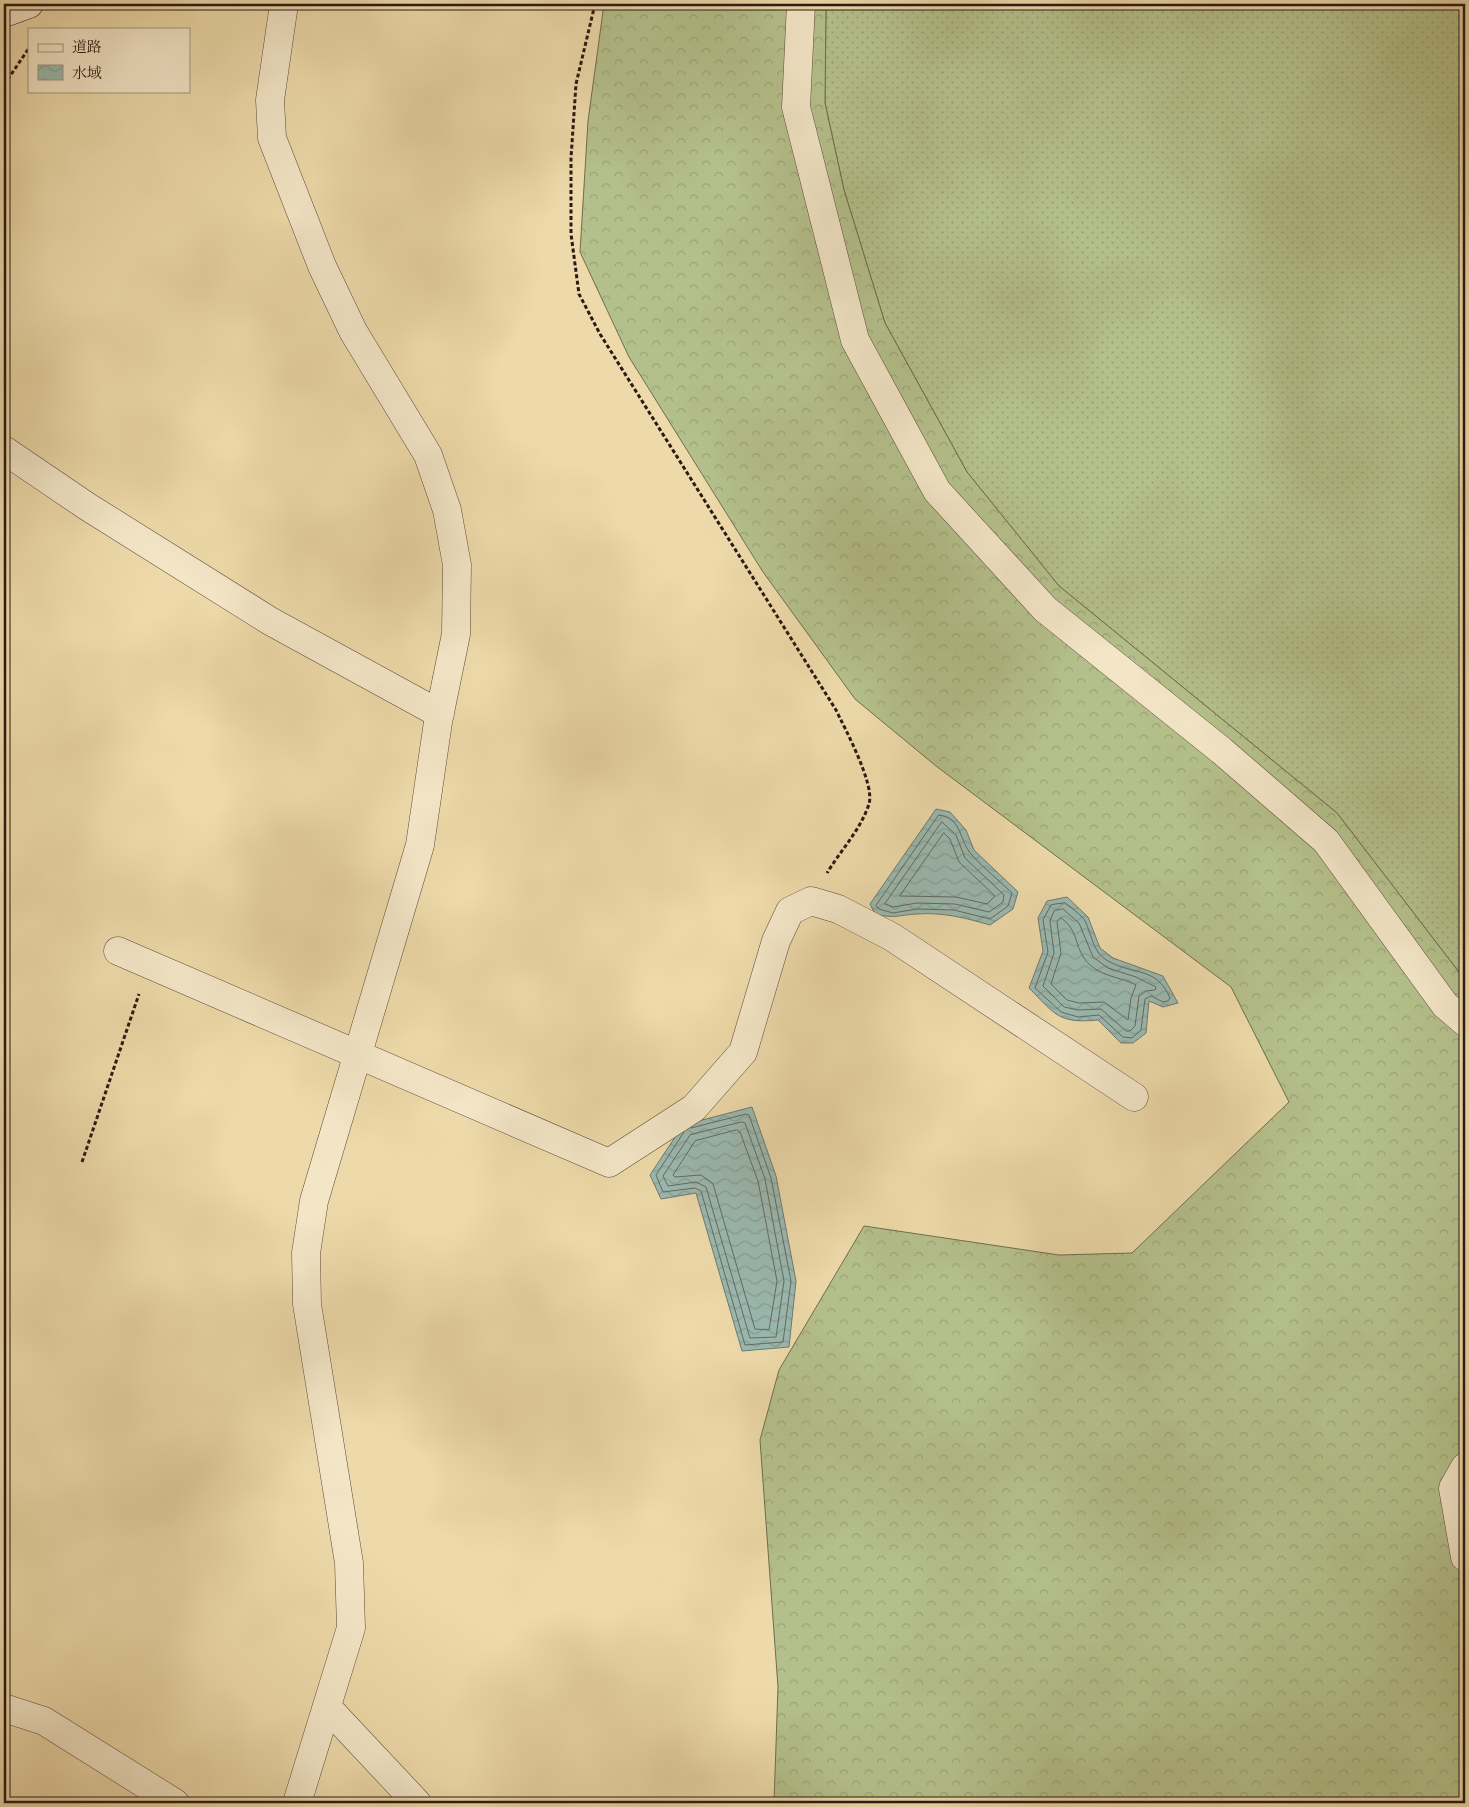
<svg xmlns="http://www.w3.org/2000/svg" width="1469" height="1807" font-family="'Libre Bodoni','Noto Serif JP',serif">
  <style>
    .grass { fill: url(#grass-dots); stroke: #706c4f }
    .forest { fill: url(#forest-crowns); stroke: #706c4f }
    .water { fill: url(#water-waves); stroke: #6e7971 }
    .lines { fill: none; stroke-linecap: round; stroke-linejoin: round }
    .shore { stroke: #626962; stroke-width: 1 }
    .minor-casing { stroke: #5c4938; stroke-width: 29 }
    .secondary-casing { stroke: #2b1913; stroke-width: 29 }
    .path { stroke: #2b1913; stroke-width: 3; stroke-dasharray: 4 2.5; stroke-linecap: butt }
    .minor { stroke: #f3e6c7; stroke-width: 28 }
    .secondary { stroke: #f3e6c7; stroke-width: 28 }
  </style>
  <defs>
    <pattern id="grass-dots" width="8" height="8" patternUnits="userSpaceOnUse" patternTransform="scale(1.25)"><rect width="8" height="8" fill="#b4c08b"/><path d="M2 2h.1M6 6h.1" fill="none" stroke="#9ba477" stroke-width="1.8" stroke-linecap="round"/></pattern>
    <pattern id="forest-crowns" width="20" height="18" patternUnits="userSpaceOnUse" patternTransform="scale(1.25)"><rect width="20" height="18" fill="#b4c08b"/><path d="M2 6a3 3 0 1 1 6 0M12 15a3 3 0 1 1 6 0" fill="none" stroke="#9ba477"/></pattern>
    <pattern id="water-waves" width="16" height="10" patternUnits="userSpaceOnUse" patternTransform="scale(1.25)"><rect width="16" height="10" fill="#9ab9b0"/><path d="M0 5q4-4 8 0t8 0" fill="none" stroke="#859e96"/></pattern>
  </defs>
  <rect width="100%" height="100%" fill="#edd9a9"/>
  <filter id="stains"><feTurbulence type="fractalNoise" baseFrequency=".004" numOctaves="4"/><feColorMatrix values="0 0 0 0 .2 0 0 0 0 .09 0 0 0 0 .02 0 0 0 .5 -.17"/></filter>
  <radialGradient id="worn" r=".72"><stop offset=".6" stop-color="#630" stop-opacity="0"/><stop offset="1" stop-color="#630" stop-opacity=".3"/></radialGradient>
  <path class="grass" d="M826,4H1465V980L1337,813L1059,586L967,472L885,323L844,190L825,103Z"/>
  <path class="forest" d="M604,4H826L825,103L844,190L885,323L967,472L1059,586L1337,813L1465,980V1803H774L778,1687L760,1440L779,1370L864,1226L1059,1255L1132,1253L1289,1102L1231,987L936,766L855,699L763,572L629,357L580,252L588,121Z"/>
  <path class="water" d="M936,809L950,812L966,830L974,850L1018,892L1013,909L990,925C966,918 942,912 917,914C898,915 895,919 875,914L870,904Z
    M1067,897L1088,917L1100,948L1113,958L1163,976L1178,1003L1163,1007L1149,1001L1146,1033L1133,1043H1121L1098,1020C1058,1024 1055,1014 1029,988L1043,951L1038,918L1047,901Z
    M752,1107L776,1176L796,1281L789,1347L742,1351L696,1193L661,1199L650,1175L683,1125Z"/>
  <g class="lines">
    <path class="shore" d="M939,815C963,818 959,842 972,855C984,869 999,880 1012,893L1008,906L990,919L954,910L917,909L893,913L879,909L876,906Z
      M942,822L956,835L965,858L1004,895L1003,902L989,912L955,904L917,903L893,907L885,904Z
      M944,833L950,839L959,862L995,896L987,904L956,897L900,896Z
      M1065,903C1071,908 1081,914 1085,921C1093,937 1092,953 1110,962C1134,975 1157,967 1170,998L1168,1001L1163,1002L1151,996L1145,999L1141,1030L1132,1038L1123,1037L1099,1015L1078,1017L1061,1012L1035,988L1048,952L1043,920L1051,905Z
      M1063,909L1079,923L1093,957L1108,968L1136,977L1156,987L1155,990L1146,991L1139,996L1135,1026L1130,1031H1126L1101,1009L1078,1010L1064,1007L1043,986L1054,953L1050,921L1054,911Z
      M1061,918C1078,930 1074,943 1084,958C1097,977 1119,976 1136,985L1131,998L1128,1020L1104,1002L1079,1003L1067,1000L1051,984L1061,953L1057,922Z
      M742,1122L745,1123L765,1179L784,1281L776,1337L750,1338L706,1187L696,1182L668,1186L663,1176L690,1135Z
      M737,1130L740,1132L758,1181L777,1281L769,1330L755,1329L713,1184L701,1175L675,1177L673,1175L695,1141Z
      M684,1132L656,1175L663,1192L695,1188L701,1191L745,1345L783,1342L791,1281L771,1178L749,1115L746,1114L691,1128"/>
    <g class="minor-casing">
      <path id="minor" d="M284,4L270,100L272,138L322,266L353,331L428,455L447,510L457,565L456,634L438,722L420,845L314,1201L306,1253L307,1304L349,1563L351,1628L297,1803
        M801,4L796,107L855,340L937,491L1045,609L1222,751L1326,841L1445,1005L1465,1022
        M4,450L88,507L270,621L440,714
        M118,951L609,1163L694,1108L743,1052L776,941L790,911L811,901L838,909L892,937L1134,1097
        M1465,1467L1453,1488L1465,1557
        M327,1707L417,1803
        M4,1708L44,1721L175,1803"/>
    </g>
    <g class="secondary-casing">
      <path id="secondary" d="M4,13L29,4"/>
    </g>
    <path class="path" d="M595,4L576,84L571,158V234L579,294L600,334L836,710C845,729 875,784 869,804C861,829 841,850 827,873
      M4,85L29,48
      M82,1162L139,994"/>
    <use href="#minor" class="minor"/>
    <use href="#secondary" class="secondary"/>
  </g>
  <rect width="1469" height="1807" fill="none" stroke="#edd9a9" stroke-width="20"/>
  <rect x="5" y="5" width="1459" height="1797" fill="none" stroke="#2b1913" stroke-width="2.5"/>
  <rect x="10" y="10" width="1449" height="1787" fill="none" stroke="#2b1913"/>
  <rect x="28" y="28" width="162" height="65" fill="#f3e6c7" stroke="#a3947f"/>
  <rect x="38" y="44" width="25" height="8" fill="#f3e6c7" stroke="#a3947f"/>
  <text x="72" y="52" font-size="15" fill="#2b1913">道路</text>
  <rect x="38" y="65" width="25" height="15" fill="url(#water-waves)" stroke="#a3947f"/>
  <text x="72" y="78" font-size="15" fill="#2b1913">水域</text>
  <rect width="100%" height="100%" filter="url(#stains)"/>
  <rect width="100%" height="100%" fill="url(#worn)"/>
</svg>
